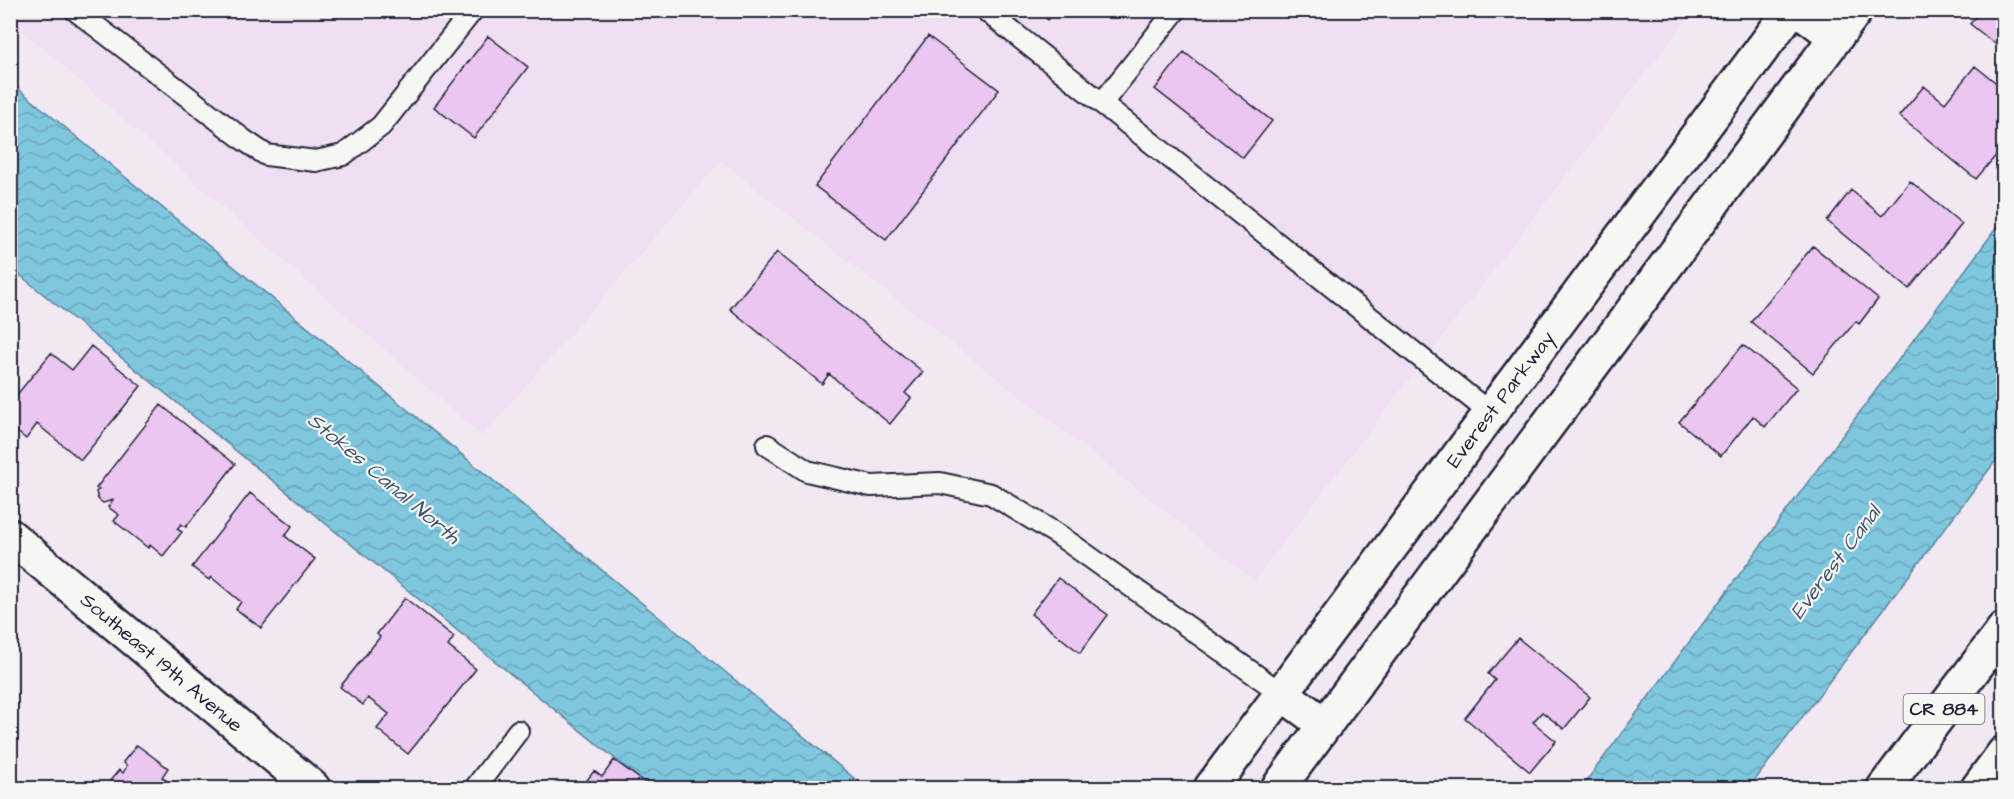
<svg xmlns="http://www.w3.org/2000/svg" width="2014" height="799" font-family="'Architects Daughter',sans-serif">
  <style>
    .built { fill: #f0def2 }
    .water { fill: url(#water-waves); stroke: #5a849d; stroke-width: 1.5 }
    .building { fill: #eac6f1; stroke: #22223b; stroke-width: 1.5 }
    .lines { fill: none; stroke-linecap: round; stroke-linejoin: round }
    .lane-casing { stroke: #22223b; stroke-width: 24 }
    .street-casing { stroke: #22223b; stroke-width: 38 }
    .secondary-casing { stroke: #22223b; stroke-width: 38 }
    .highway-casing { stroke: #22223b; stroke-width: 38 }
    .lane { stroke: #f6f6f2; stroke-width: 20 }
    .street { stroke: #f6f6f2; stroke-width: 33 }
    .secondary { stroke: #f6f6f2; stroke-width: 33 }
    .highway { stroke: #f6f6f2; stroke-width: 33 }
    .labels { text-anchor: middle; stroke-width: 4.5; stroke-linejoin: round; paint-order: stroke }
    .shield { fill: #f6f6f2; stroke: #626272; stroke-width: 1.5 }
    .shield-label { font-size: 18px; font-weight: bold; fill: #22223b }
    .street-label { font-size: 20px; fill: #22223b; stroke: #f6f6f2 }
    .water-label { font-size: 21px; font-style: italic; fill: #3e536c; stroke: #f6f6f2 }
  </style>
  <defs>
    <pattern id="water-waves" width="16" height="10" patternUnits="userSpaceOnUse" patternTransform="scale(1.5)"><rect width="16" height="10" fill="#7fc6df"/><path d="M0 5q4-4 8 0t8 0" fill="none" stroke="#6daac0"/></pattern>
  </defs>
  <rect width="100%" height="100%" fill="#f2e8f2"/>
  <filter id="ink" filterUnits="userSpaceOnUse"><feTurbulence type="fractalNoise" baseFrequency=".0167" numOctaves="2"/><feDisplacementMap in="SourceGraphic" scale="12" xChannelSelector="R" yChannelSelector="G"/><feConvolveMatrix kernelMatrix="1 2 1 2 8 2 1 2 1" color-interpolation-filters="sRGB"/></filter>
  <g filter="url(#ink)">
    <path class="built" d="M11,10L1693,11L1254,581L721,161L482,436L11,20Z"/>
    <path class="water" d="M10,82L866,788H651L11,268Z
      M2003,219V451L1749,788H1581Z"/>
    <path class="building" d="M1036,10H1056L1048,20Z
      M1981,10H2004V51L1970,24Z
      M488,36L528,67L474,138L434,107Z
      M928,36L999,90L886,240L815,186Z
      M1184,52L1272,121L1243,158L1155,89Z
      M1975,66L2004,89V146L1976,179L1899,116L1924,86L1945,103Z
      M1910,181L1962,224L1909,289L1827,221L1851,190L1882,216Z
      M1813,246L1878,299L1859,324L1856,321L1813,373L1751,322Z
      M777,252L923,372L905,393L911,398L890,424L829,374L822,384L730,309Z
      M1743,345L1797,388L1765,427L1753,416L1721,456L1679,422Z
      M91,346L141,386L81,460L37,424L26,439L10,426V403L51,353L72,370Z
      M161,405L235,464L186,527L181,524L177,529L182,532L163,556L150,545L148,548L114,521L119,515L108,507L113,500L103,503L98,499L96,492L99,489L96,488Z
      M250,493L292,526L285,536L315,559L261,628L236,609L241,602L211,577L209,580L192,567Z
      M1058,578L1108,615L1080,653L1031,614Z
      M405,598L454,637L448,646L476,669L408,754L377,729L389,714L368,698L363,705L340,687L380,637L377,634Z
      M1518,638L1590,697L1564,729L1542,712L1533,722L1556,741L1530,772L1465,718L1495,680L1488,674Z
      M137,745L168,768L162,777L177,788H104L119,770L123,773L127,766L123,762Z
      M614,760L652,788H581L594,771L602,777Z"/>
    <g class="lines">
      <g class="lane-casing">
        <path id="lane" d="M75,10L244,140L266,155L316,161L343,155L381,126L473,10
          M985,10L1490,413
          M1102,103L1176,10
          M767,445L807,471L871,486L940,483L991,494L1060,536L1281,693
          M475,788L518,731"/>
      </g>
      <g class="street-casing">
        <path id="street" d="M10,536L313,788"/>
      </g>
      <g class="secondary-casing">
        <path id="secondary" d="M1800,10L1836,37
          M1281,693L1325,725
          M1211,788L1791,10
          M1278,788L1856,10"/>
      </g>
      <g class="highway-casing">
        <path id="highway" d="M1884,788L2004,629
          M1978,788L2004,753"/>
      </g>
      <use href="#lane" class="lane"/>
      <use href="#street" class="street"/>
      <use href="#secondary" class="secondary"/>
      <use href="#highway" class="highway"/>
    </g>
  </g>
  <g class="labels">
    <rect class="shield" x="1903.5" y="694" width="81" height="30" rx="4.5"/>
    <g class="shield-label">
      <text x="1944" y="715">CR 884</text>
    </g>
    <g class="street-label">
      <text transform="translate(1500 399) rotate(-53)" y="7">Everest Parkway</text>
      <text transform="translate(162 662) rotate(40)" y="7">Southeast 19th Avenue</text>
    </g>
    <g class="water-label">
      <text transform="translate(384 478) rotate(40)" y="7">Stokes Canal North</text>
      <text transform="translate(1835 562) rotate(-53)" y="7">Everest Canal</text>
    </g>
  </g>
  <rect width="2014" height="799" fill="none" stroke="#f6f6f2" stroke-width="36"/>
  <rect x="18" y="18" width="1978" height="763" fill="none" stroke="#22223b" stroke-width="2" filter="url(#ink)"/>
</svg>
